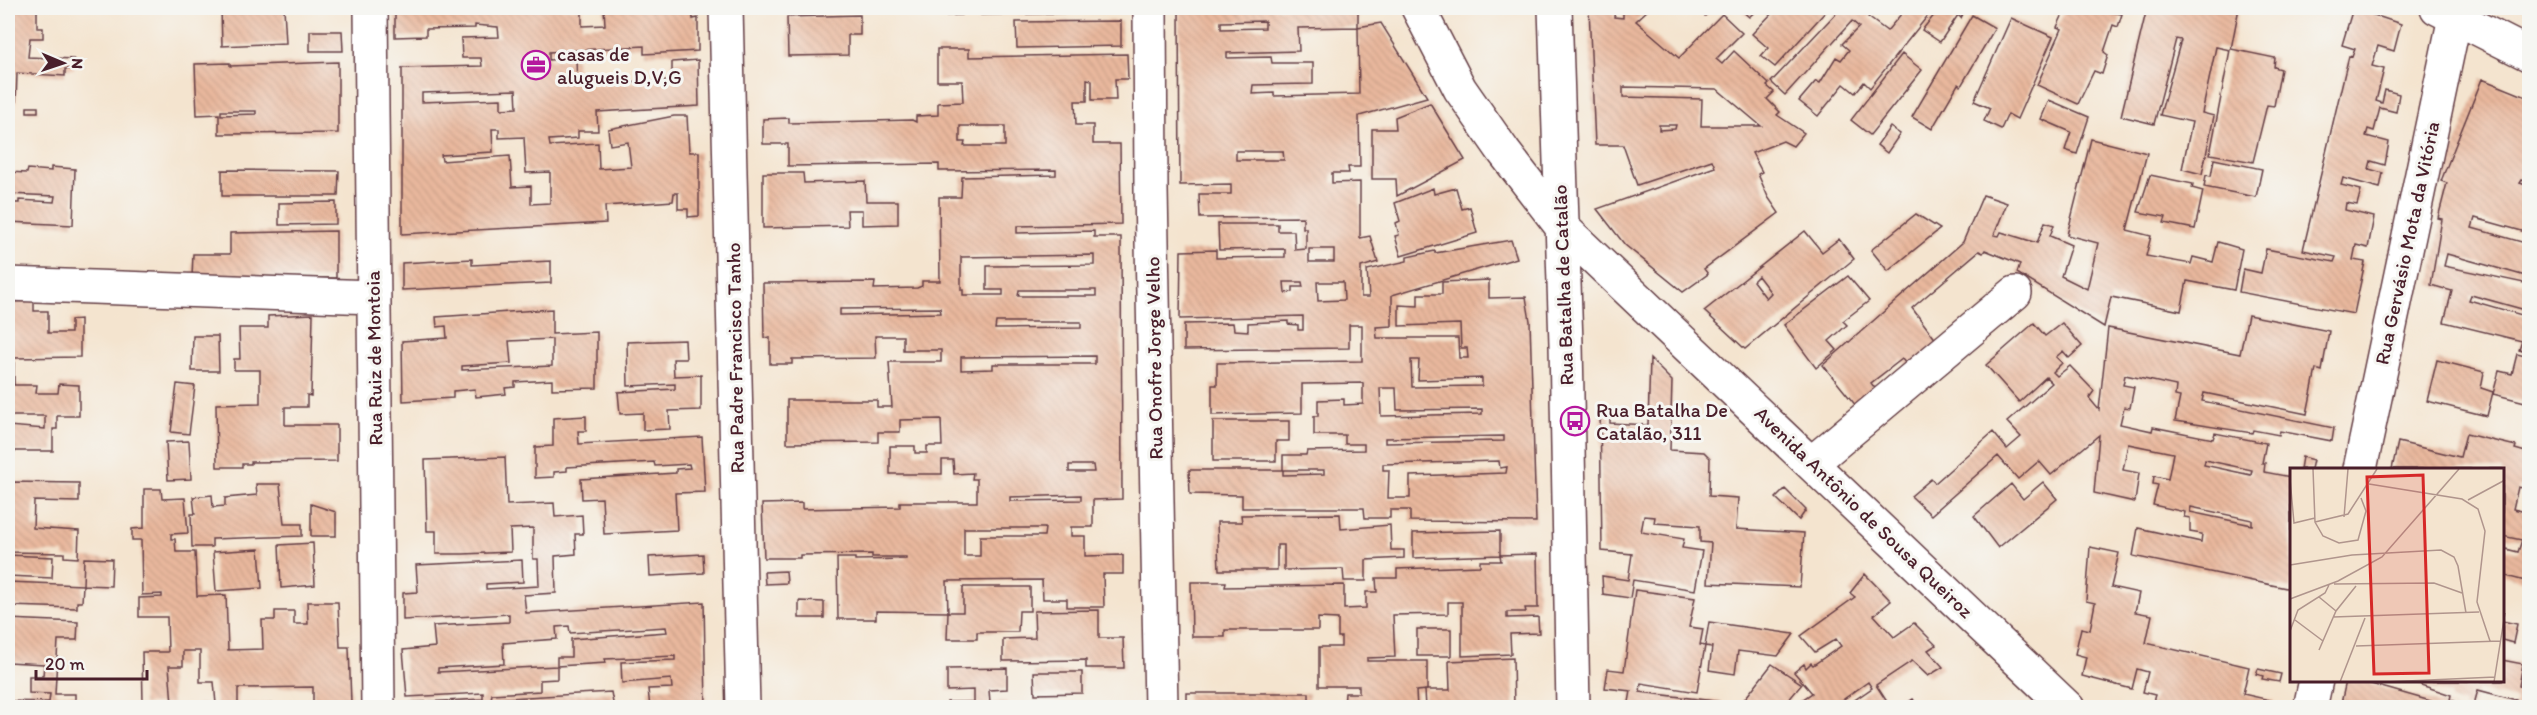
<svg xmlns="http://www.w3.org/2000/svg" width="2537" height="715" font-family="Itim,sans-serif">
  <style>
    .building { fill: url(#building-back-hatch); fill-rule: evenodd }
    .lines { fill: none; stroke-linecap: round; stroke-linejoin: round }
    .minor-casing { stroke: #643d44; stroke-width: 36 }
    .minor { stroke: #fff; stroke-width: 33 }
    .labels { text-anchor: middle; stroke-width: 6; stroke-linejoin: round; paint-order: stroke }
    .poi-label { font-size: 20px; fill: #4a1f2b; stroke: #f6f6f2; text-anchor: start }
    .street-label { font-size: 20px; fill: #4a1f2b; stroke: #f6f6f2 }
    .inset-road { fill: none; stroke: #b0958d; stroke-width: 1.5 }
    .view { fill: #d62828; fill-opacity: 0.15; stroke: #d62828; stroke-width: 3 }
    .inset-edge { fill: none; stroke: #4a1f2b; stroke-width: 3 }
  </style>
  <defs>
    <pattern id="building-back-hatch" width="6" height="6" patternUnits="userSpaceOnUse" patternTransform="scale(1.5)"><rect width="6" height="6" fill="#e9b89d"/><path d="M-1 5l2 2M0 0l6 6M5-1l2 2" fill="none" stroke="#c99e87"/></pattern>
  </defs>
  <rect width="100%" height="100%" fill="#f6f6f2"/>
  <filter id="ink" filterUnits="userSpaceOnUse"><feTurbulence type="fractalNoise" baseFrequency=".0167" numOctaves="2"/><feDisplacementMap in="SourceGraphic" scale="12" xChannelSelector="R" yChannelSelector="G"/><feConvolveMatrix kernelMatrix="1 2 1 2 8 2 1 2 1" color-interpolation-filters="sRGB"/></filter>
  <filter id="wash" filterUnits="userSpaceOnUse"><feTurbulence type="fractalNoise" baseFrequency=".008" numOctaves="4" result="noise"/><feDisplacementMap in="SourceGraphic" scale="24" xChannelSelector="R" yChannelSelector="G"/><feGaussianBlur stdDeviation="1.35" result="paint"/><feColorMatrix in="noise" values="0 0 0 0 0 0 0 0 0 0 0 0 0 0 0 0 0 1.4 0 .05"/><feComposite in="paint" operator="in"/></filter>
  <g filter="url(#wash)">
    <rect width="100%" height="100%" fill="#f4e4cf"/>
    <g id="blocks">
      <path class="building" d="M8,8H37V28H43V38H30L28,57L74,59V69H65V76L17,73L16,103L8,102Z
        M221,8H284L286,43L222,46Z
        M395,8H582V26L605,25L604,8H692L693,19L698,18V51L644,54V46L549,52V60L576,58L577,85L672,81V62L698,60L699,106L597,112L598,131H578V138L549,140L550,146L598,143L599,169L631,167L628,142L610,145L608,129L674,116H687L689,152H699V216L688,217V209H678V193H674L673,201L605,206L606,223L402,234V68L482,66L481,58H462L461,38L499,37L498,27L475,25V28L426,29V36L395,37ZM516,90L517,108L501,109V99L422,102V93ZM492,129H499V138L524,137L526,173L550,172V203L531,204V186L512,187L510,156L442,161L441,155L493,152Z
        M936,8H962V15L937,16Z
        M981,8H1126V12L981,15Z
        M1179,8H1358V27L1298,28L1299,51L1227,53V58L1271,57L1272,63H1313V84L1253,85L1252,94L1274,93V96L1359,94L1358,27L1381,23L1427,97L1359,116L1360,167H1348L1349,173H1332V183L1360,182V238L1370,236L1378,262L1361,267V297H1369L1367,270L1407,261V257L1435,251V253L1511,240L1517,258L1392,295V326L1376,327L1377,338H1458L1459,358H1468L1467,348H1461L1460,324L1399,326V305L1418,306V294H1442V282L1489,280V298L1526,297L1530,321L1536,522L1410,521V510H1390V518H1365L1364,508H1242V495L1190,494L1189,470H1283V475L1324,474V470H1283V455H1306L1307,451L1364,450V444H1345V435H1314V416H1318V400L1344,399V405L1363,404V383L1302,384V413L1212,415V385H1217V363L1362,361V325H1349V348L1184,350V324L1233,323L1234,330L1248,331V323L1288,321V324L1298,325V330H1303V316L1180,319L1181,251L1216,250V258L1285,257V249L1219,250L1218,224H1278V231H1294L1295,250L1306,249V228H1303V217L1200,218L1199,194H1231V184L1180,185ZM1265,21V28L1221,29V22ZM1236,151H1283L1284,160H1236ZM1309,249H1334V262H1309ZM1284,282H1302L1303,287H1293V292L1285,293ZM1317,282H1343L1344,300L1318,301ZM1411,360H1419L1418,380L1482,378V386L1412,387ZM1380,388H1396L1397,410L1482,409V414L1381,416ZM1504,436V441L1385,443V438ZM1499,461L1500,468L1507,467L1506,473L1410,476V498H1388L1389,470H1383V464Z
        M1589,8H1615L1614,17L1623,18V11L1619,8H1650L1636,21L1679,58L1722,14L1742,33L1716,59L1722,64L1734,51L1769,84L1767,86L1774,92L1767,99L1780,112L1777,115L1804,133L1793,146L1783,141L1752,153L1762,172L1758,174L1768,197L1779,213L1704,269L1708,274L1683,292L1625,245L1597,209L1715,167L1712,160L1637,185L1623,145H1595ZM1623,87L1717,89L1761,126H1701L1702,99L1623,97ZM1659,125H1676L1675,129L1659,130Z
        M1697,8H1714L1705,16Z
        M1739,8H1759L1749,17Z
        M1777,8H1829L1775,67L1761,56L1768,48L1752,34Z
        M1841,8H1876L1868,17L1887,31L1902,13L1894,8H1934L1870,88L1864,82L1855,93L1844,84L1818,116L1799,101L1816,81L1820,83L1836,57L1841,60L1849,50L1842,44L1859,27L1852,21L1785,95L1771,82Z
        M1940,8H1966L1961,18L1958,15L1940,42L1922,30Z
        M2066,8H2087L2122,14L2118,27L2113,25L2104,52L2108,55L2102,74L2094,71L2078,104L2037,85L2062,29L2057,27Z
        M2147,8H2239L2231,49L2275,58L2274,67L2281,69L2274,106L2267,105L2253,162L2210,154L2230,50L2216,47L2202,113L2214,116L2202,174L2182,169L2192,122L2160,115L2181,40L2176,39L2154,124L2121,116Z
        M2353,8L2401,24L2394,51L2378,46L2372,66L2384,69L2376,101L2382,103L2385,90L2399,94L2396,112L2380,108L2374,131L2368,129L2366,136L2389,142L2385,165L2371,161L2369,169L2383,173L2380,188L2343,178L2341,185L2361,190L2357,205L2346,203L2345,210L2374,217L2368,248L2356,245L2353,260L2365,262L2354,314L2239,292L2243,269L2261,273L2266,249L2334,262L2336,257L2303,250L2345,72L2349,56L2352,57L2355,49L2342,45Z
        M860,15V35H848V55L788,56L787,17Z
        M1972,15L1995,28L1961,86L1958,84L1932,129L1912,117Z
        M2011,18L2053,37L2017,119L2008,114L2001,129L1984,121L1990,108L1974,101Z
        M1121,21V46L1017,48L1016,22Z
        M310,31H342L343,51H310Z
        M937,49H969V57L1127,54L1128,79H1115L1116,100H1092V80L1087,79V101H1075L1076,125H1093V144H1120L1121,224L1017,226V233L1094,231V237H1121L1122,499L1093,500V527H1071V536H1085V556L1123,555V574H1103L1104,607H1067V599H1043L1042,580L947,581L948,612L876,611V619H838L837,558H855V560L906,559V557H872V554L800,555V558H764L762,504L802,503V509L900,507V502H977V479H972L973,473L954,474L953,460H942V474H890V446H915V453H927V446H942L941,419L900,420V432H878V442L787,443V400H877V407H892L889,362H941V350H903V336H875L876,358L792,359V364H770V337L764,338L763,283L875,282L874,289L917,288L922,286V281H940L939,197H961L962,177L1056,175V170L939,171V164L788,166V144H763V119L789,118V123L912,120L916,122V116L938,115V103L963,102L962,81H937ZM960,126H1005V146H964L965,142H960ZM1094,255V265L987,266V290H1003V295H963V290H961V257ZM1019,290H1096V296H1018ZM940,308L941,313L840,315V309ZM996,322H1081V328L995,329ZM1095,356V364H993V369L961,370V357ZM1069,465H1093L1094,472H1069ZM1081,495V500L1010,501V497ZM964,528H1045L1044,536H980V556H964Z
        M1902,54L1922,70L1870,135L1851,120Z
        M338,62V133L219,134V114L197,115L195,64L230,63V66ZM221,111H256V114L221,115Z
        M2482,79L2529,98V183L2522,180L2520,183L2529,186V233L2475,218L2472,228L2529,244V277L2447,254L2444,266L2529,284V311L2471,295L2469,300L2529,317V353L2519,350L2522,341L2444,322L2452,291L2431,285L2442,219L2438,218L2447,183L2441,181Z
        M2049,100L2089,117L2077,154L2065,150L2071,132L2041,119Z
        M1430,103L1465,160L1397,196L1396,179H1372V129H1396L1395,117Z
        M27,107H38V112H27Z
        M1890,127L1900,134L1887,153L1877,145Z
        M2091,139L2147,153L2127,230L2151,236L2146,256L2191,264L2193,257L2213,262L2218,242L2242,249L2234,290L2187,281L2181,311L2111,297L2104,327L2017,273L2020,264L1985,250L1983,253L1979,251L1912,308L1939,344L1910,369L1902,359L1871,383L1877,391L1857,407L1823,365L1963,242L1983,195L2007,203L1994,235L1999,236L2001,232L2037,243L2045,222L2054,225L2050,236L2071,245L2061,276L2087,289L2098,243L2067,235Z
        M2214,159L2262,169L2256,197L2204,187L2206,175L2211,176Z
        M51,167L75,169L73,225L8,222V203H19V200L54,202L55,196L8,194V172L27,173L28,169L51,171Z
        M222,170L339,171L338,196H222Z
        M763,173H803L804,183L865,181L866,201H898V224L862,225V210H847L848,226L763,228Z
        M2150,175L2193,184L2192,188L2203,191L2195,229L2164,223L2166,217L2138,212Z
        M1433,188L1434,194L1456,188L1462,209L1470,207L1477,233L1401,256L1395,236L1399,235L1396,223L1400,221L1395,203Z
        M336,202V224L279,225V203Z
        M1916,214L1940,229L1888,271L1871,250Z
        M336,231V278L192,277L193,254H230V233Z
        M1805,231L1822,252L1839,239L1854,259L1745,349L1704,311ZM1758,276L1771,293L1766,298L1753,281Z
        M472,259V265L551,261V283L402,290V263Z
        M1848,276L1869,301L1843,321L1847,325L1829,341L1837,350L1816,368L1784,325Z
        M34,301V311H48V333H71V320L80,319V357L14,358V385H37L36,393H58L59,384L79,385V416H57V429H53V451H8V426L45,429V416H8L9,302Z
        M552,309V334L597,332V388L552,389V380L515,382V387L505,388L506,394L476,397L475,389L453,391V398L403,401L402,341L447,338L446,326L437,327L436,317ZM552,339V366L462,370V366L511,363L509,341Z
        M313,314L311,396L307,395V407H285V425H337V461L251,462V464H242V467H217L216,404L260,403V370H234V359H240L239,328H268V316Z
        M2248,315L2329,331L2322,371L2316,369L2307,414L2204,393L2202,401L2334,428L2332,441L2280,431L2279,435L2253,430L2252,433L2175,421L2180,397L2175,396L2176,386L2125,375L2123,385L2134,387L2130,408L2124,407L2120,424L2152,431L2153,427L2213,439L2215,433L2266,443L2262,463H2265L2264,472L2291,477V589L2133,556L2138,528L2201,542L2202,534L2190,532V518L2184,517L2185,512L2153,505L2158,485L2153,484L2154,476L2168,479L2173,453L2128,444L2123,470L2139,473L2135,502L2094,493L2099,435L2051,475L2039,461L2018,479L1998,456L1931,515L1911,496L1931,479L1935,483L1993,432L2007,449L2021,437L2007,422L2052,383L2046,377L2019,402L1986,365L2034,323L2045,336L2062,323L2082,346L2069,358L2063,351L2056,357L2062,363L2053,372L2057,376L2070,366L2094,391L2089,398L2099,410L2108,328L2240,354ZM2205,460L2252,470L2251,475L2204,465ZM2191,507L2252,520V525L2190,512Z
        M193,336H218L219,371H192Z
        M685,340L686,359H673L674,376L701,375V410L669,411L670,429L643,430V413L620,414L618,392L675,389V384L628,386L627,342Z
        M2517,354L2529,357V403L2493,394L2499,371L2512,374Z
        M1650,359L1672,381L1670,450L1704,452L1710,458L1709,496L1738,498L1736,529L1804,533L1800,587L1708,583L1711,543L1700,542V526L1654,523L1655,517L1644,516L1641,532L1684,539L1682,548L1702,551L1695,590L1633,580L1630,598L1603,594L1602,576L1628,580L1632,554L1602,551L1600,408H1610V423L1648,425Z
        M2437,360L2484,372L2481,388L2493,392L2487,416L2427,401Z
        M177,384L195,386L189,434L171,432Z
        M586,416V431H578L579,444L702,437L705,492L675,493L677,530L604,534L602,498L582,499L581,479L676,473V469L690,468L689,464L655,466L654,462L567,467V471L554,472V477L535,478V447L553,446V418Z
        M1213,421H1289V441H1276V461H1213Z
        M2466,434L2516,446L2515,449L2529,453V489L2518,487L2513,509L2526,512L2529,501V582L2502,575V548L2518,552L2522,540L2502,536V469H2392L2398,442L2460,457Z
        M189,441L191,479L168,480L166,442Z
        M505,457L507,505L554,503L555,517L582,515L583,534H575L576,554L555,556L556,593L524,595L526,613L704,602L706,708H650L648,689L672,688L671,679L622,683L621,662L675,660V656L605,659L606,663L557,666V679L540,680V691L492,694L491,699L611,692L614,708H404V703L483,699V693L407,697L403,650L435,647L433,626L509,622V614L403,620V593L418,592L416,565L522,560L523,582L486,584V589L539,586L538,559H533V528L510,529L511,552L463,554H436V531H427L425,460ZM569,626L570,633L666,627L667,632L571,639V657H557V666L438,672V668L504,664L503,643L557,639L556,627Z
        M2302,457L2313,460L2311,469H2300Z
        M8,482L79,483V502L34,501L33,528L79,531L78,558L64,557V553L8,552Z
        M2043,482L2057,499L1998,548L1974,516L2011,484L2023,499Z
        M256,484H280L284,524H302V536L212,539V547H192L191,514H195L193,497L212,495L213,507L225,506V498L257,495Z
        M144,489H161L162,499L185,498L188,533L171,534V539H175L176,552H195L197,596L226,595L228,650L263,649L262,620H275V611H294V624H308L307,602H338L340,647H349L351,703L345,702L346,708H198V704H216L214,682H200V651H183V666H169L172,704H143L142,652H168L167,617H139V598L162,597V594L142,595L141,540H132V529L144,528ZM313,687V703L238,704V688Z
        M1785,489L1806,510L1799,520L1776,498Z
        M311,504L336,512V536H311Z
        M1340,514L1341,529L1390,525L1391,550H1404V558L1366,560V581H1344L1343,569L1284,570V545H1277V570H1219L1217,522H1242L1241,515Z
        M1500,531V555L1413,558V533Z
        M313,543L315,585L281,588L279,545Z
        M2090,547L2119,553L2111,587L2139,593L2135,612L2152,615L2146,643L2249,667L2243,694L2274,701L2273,708H2151L2155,695L2143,692L2148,672L2137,669L2132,689L2082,676L2086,657L2075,654L2081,628L2090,630L2095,603L2086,601Z
        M259,549L262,588L216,591L213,552Z
        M703,554L704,573L650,576L649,557Z
        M1537,554L1538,608H1525L1526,612H1507V618L1538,617L1539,633L1510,634L1511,654L1462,656V602H1448V614L1393,615L1395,657L1367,658V661H1427V690L1416,691L1417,708H1344L1345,693H1359V686H1319V647H1341V637H1338V619L1318,618V630H1225V637H1192L1191,582H1226L1225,587L1344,585V609L1366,608V592H1377L1376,578H1397V569L1480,566V561H1501L1500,555Z
        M8,555L53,557L52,578L8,576Z
        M84,558L112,559L111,586L83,585L82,602H77V608L8,606V582L83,585Z
        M786,571L787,583L765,584L764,572Z
        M1865,574L1891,601L1874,615L1894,637L1914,623L1936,645L1928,650L1943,667L1928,676L1912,661L1876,685L1891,708H1843L1872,688L1868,682L1831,708H1790L1812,693L1794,672L1804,664L1806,668L1811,663L1813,665L1841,646L1836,639L1815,652L1801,636L1855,597L1850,593Z
        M963,587H1030V611H1019L1018,632H977V639H947L948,612H963Z
        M1635,590L1695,598L1689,627L1703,629L1700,645L1705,646L1697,692L1641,683L1640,692L1722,702V708H1628L1631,691L1605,688L1608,669L1624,671Z
        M799,601L824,602V618H799Z
        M1099,610V638H1123L1124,668H1086V660L1003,661V639L1035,638L1034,611Z
        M8,619L78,622L77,640H58L55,694H75V708H8V701L49,702L50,694L29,693V676H43L44,664L8,662Z
        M2502,621L2517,624L2513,643L2502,640Z
        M1709,622L1794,634L1778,656L1738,651L1735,674L1709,670L1712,647L1705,646Z
        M1417,629H1451V656H1417Z
        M2529,638V662L2524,661Z
        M1513,658L1514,708H1426L1425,690H1450L1449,661Z
        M2502,660L2523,664L2519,686L2529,689V708H2514L2516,700L2478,690L2473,708H2463L2464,704L2450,700L2451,695L2421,685L2422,681H2502Z
        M1772,664L1802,684L1782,708H1741L1740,705Z
        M1007,668V689L989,690L990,703L1008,702V708H947V702H974V690L947,691V669Z
        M2258,669L2281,674L2279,682L2262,679L2263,676L2256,674Z
        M1034,672H1082V693L1035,694Z
        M2346,681H2372L2371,684L2455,708H2340Z
        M1187,693H1309V708H1187Z
        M1913,699L1919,708H1899Z"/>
    </g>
  </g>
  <g filter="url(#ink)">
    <use href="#blocks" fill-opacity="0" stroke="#643d44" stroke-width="1.5"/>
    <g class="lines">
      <g class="minor-casing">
        <path id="minor" d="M371,8L378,708
          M726,8L743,708
          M1150,8L1151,190L1161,708
          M1418,8L1460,89L1504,152L1561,226L2068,708
          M1555,8L1566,344L1573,708
          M2437,8L2530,55
          M8,284L373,297
          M1813,462L2015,293
          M2360,469L2455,17
          M2310,708L2316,680"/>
      </g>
      <use href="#minor" class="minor"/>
    </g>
  </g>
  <defs>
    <g id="office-ring" transform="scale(1.5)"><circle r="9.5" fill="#f6f6f2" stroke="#b5179e" stroke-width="1.5"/><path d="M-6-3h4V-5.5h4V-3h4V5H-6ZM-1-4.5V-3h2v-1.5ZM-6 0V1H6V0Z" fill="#b5179e"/></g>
    <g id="bus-ring" transform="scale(1.5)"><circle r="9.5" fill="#f6f6f2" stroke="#b5179e" stroke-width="1.5"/><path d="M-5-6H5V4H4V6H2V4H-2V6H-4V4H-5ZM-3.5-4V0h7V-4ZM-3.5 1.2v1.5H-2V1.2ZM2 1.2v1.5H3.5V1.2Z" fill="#b5179e"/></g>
  </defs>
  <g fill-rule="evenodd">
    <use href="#office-ring" x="536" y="65"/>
    <use href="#bus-ring" x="1575" y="421"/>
  </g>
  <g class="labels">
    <g class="poi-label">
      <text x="557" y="61">casas de<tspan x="557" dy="23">alugueis D,V,G</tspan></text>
      <text x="1596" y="417">Rua Batalha De<tspan x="1596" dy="23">Catalão, 311</tspan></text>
    </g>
    <g class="street-label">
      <text transform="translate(2407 243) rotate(-78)" y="7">Rua Gervásio Mota da Vitória</text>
      <text transform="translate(1563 285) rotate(-92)" y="7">Rua Batalha de Catalão</text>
      <text transform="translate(374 358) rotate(-91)" y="7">Rua Ruiz de Montoia</text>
      <text transform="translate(735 358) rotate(-91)" y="7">Rua Padre Francisco Tanho</text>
      <text transform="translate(1154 358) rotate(-91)" y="7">Rua Onofre Jorge Velho</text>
      <text transform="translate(1864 512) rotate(44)" y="7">Avenida Antônio de Sousa Queiroz</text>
    </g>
  </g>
  <g transform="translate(2290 468)">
    <rect width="214" height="214" fill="#f4e4cf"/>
    <path class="inset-road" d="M23,1L25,54L33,68L49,75L68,72L76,43L71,30M0,11L4,55L25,50M79,16L172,31L188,41L195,63L187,134L200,173M178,32L215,12M54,49L58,1M25,54L58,46L87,1M0,97L62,87L151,82L164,89L168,98L176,145M44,116L144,115L172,125M29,129L46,143M0,131L48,113L92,89L169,1M43,149L189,144M5,152L33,173M0,163L8,142L35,125L39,117M66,178L210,173M29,182L46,143L66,118M50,214L75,150M95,214L205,209M204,214L215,145"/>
    <path class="view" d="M133,7L139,205L84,206L77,9Z"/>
    <rect width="214" height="214" class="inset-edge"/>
  </g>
  <rect width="2537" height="715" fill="none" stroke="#f6f6f2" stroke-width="30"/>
  <g transform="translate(63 63) rotate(92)" stroke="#f6f6f2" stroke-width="4.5" paint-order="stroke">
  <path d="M0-4.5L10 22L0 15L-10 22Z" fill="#4a1f2b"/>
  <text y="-9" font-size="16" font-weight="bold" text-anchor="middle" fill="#4a1f2b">N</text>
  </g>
  <path d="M36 670v9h111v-9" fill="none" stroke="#4a1f2b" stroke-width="3"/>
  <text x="45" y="670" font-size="18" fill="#4a1f2b" stroke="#f6f6f2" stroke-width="4.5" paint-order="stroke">20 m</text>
</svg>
